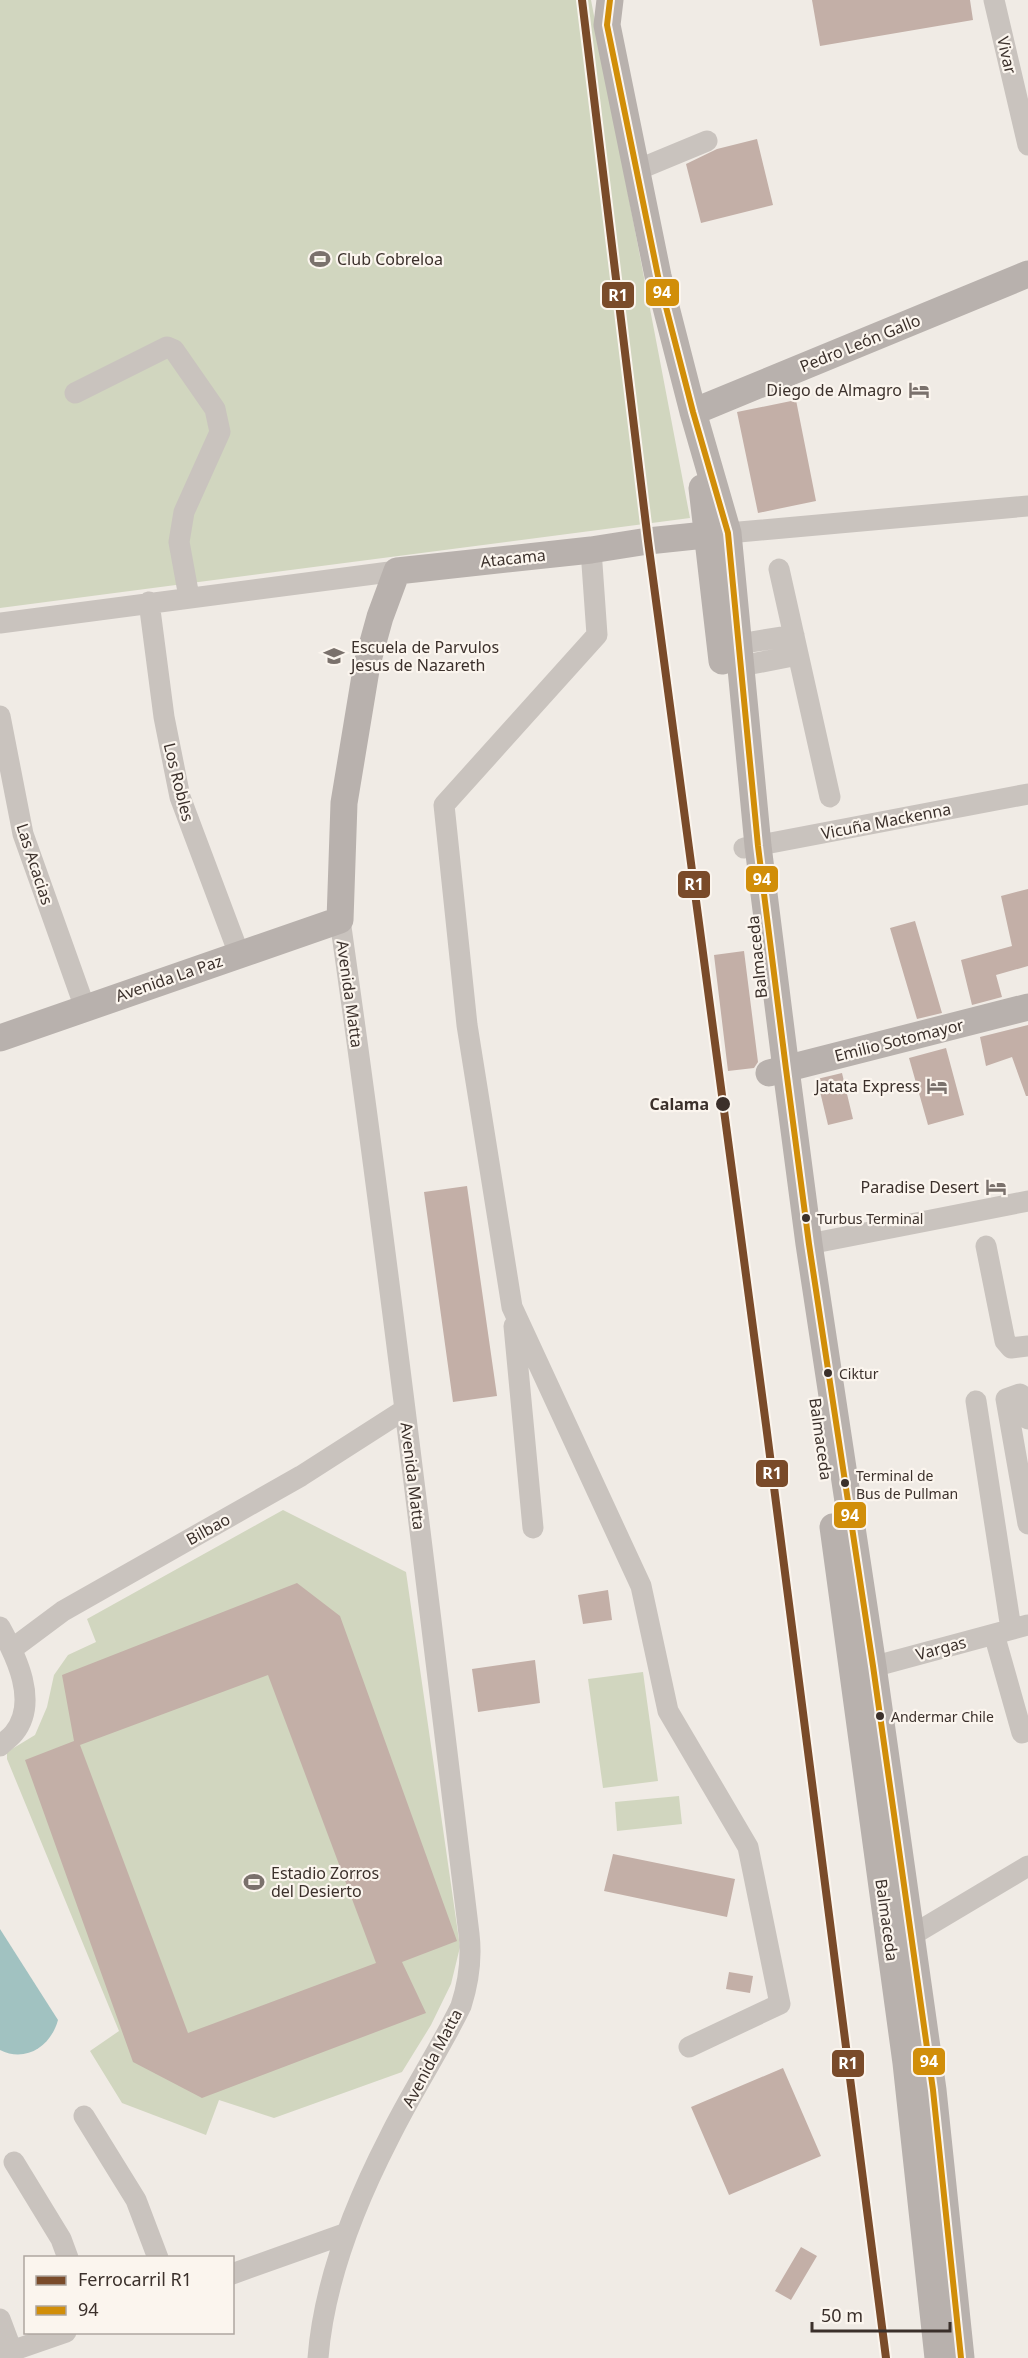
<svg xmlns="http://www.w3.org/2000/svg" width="1028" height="2358" font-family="'Noto Sans',sans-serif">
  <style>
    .green { fill: #d1d6bf }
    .water { fill: #a1c2c1 }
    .building { fill: #c3afa7; fill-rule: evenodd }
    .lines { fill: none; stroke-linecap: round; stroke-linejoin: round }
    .minor { stroke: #c9c3be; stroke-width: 21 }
    .major { stroke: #b8b1ad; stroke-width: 27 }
    .bus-1-casing { stroke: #fbf5ee; stroke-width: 10 }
    .bus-1 { stroke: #d18e09; stroke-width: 6 }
    .rail-1-casing { stroke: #fbf5ee; stroke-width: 12 }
    .rail-1 { stroke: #7a4b2a; stroke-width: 8 }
    .stop-dot { fill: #3b302b; stroke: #fbf5ee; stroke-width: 2 }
    .labels { text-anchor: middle; stroke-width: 4.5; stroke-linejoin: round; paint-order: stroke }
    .bus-label { font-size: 14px; fill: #3b302b; stroke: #fbf5ee; text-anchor: start }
    .street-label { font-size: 16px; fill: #3b302b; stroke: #fbf5ee }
    .poi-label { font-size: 16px; fill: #3b302b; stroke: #fbf5ee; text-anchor: start }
    .stop-label { font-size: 16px; font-weight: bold; fill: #3b302b; stroke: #fbf5ee; text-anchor: end }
    .line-badge { stroke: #fbf5ee; stroke-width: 2 }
    .badge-label { font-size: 16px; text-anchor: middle; font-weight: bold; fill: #fff }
  </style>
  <rect width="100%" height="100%" fill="#f0ebe5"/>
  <path class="green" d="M0,0H591L690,518L0,608Z
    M283,1510L406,1572L460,1947L451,1984L431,2025L402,2072L274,2118L219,2100L206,2135L122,2103L90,2051L119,2031L7,1759V1752L35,1735L47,1707L54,1675L68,1655L96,1642L87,1619Z
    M643,1672L658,1781L603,1788L588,1679Z
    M679,1796L682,1824L617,1831L615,1802Z"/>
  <path class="water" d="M0,1929L58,2020C51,2046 26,2063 0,2050Z"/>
  <path class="building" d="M812,0H970L973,20L820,46Z
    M757,139L773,205L701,223L686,164L717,149Z
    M796,400L816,501L758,513L737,412Z
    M1028,889V966L996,975L1002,997L972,1005L961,960L1012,946L1001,896Z
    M915,921L942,1013L917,1019L890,928Z
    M744,951L758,1062L754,1068L728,1071L714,955Z
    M1028,1025V1096H1026L1012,1057L986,1066L980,1037Z
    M946,1048L964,1115L928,1125L909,1058Z
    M842,1073L853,1119L828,1125L817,1079Z
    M467,1186L497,1396L453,1402L424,1192Z
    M297,1583L340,1616L457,1941L402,1962L426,2013L202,2098L133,2062L25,1760L74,1741L62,1675ZM268,1675L376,1963L188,2033L80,1745Z
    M608,1590L612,1620L583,1624L578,1595Z
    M535,1660L540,1703L478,1712L472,1669Z
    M613,1854L735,1879L727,1917L604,1891Z
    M729,1972L753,1976L750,1993L726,1989Z
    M783,2068L821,2156L729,2195L691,2107Z
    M801,2247L817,2256L791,2300L775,2291Z"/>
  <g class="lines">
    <path class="minor" d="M994,0L1028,145
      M637,170L707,141
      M75,393L167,347L174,350L215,409L220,432L184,512L179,542L189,597
      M728,533L1028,506
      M591,550L597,635L444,805L467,1025L512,1307L641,1586L668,1711L748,1847L780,2004L689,2047
      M779,569L830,797
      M149,602L164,717L180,797L239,954
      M0,623L397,571
      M739,644L794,635
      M741,666L798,655
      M0,716L23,834L85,1008
      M744,848L1028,794
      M809,1244L1028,1201
      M986,1246L1005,1341L1011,1348L1028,1346
      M514,1326L533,1528
      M976,1401L1011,1629
      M1028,1419L1023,1396L1020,1394L1006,1399L1028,1524
      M0,1627C16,1656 39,1702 14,1733C10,1738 4,1742 0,1746
      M994,1634L1022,1733
      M12,1649L63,1611L301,1476L404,1410
      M861,1670L1028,1625
      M899,1943L1028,1866
      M84,2116L136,2200L158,2258
      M14,2162L61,2239L68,2258
      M232,2274L347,2233
      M0,2319L12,2351
      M0,2355L66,2332
      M318,2358C324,2281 354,2206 389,2138C411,2093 439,2051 461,2006C469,1981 472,1959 469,1934C428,1596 388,1257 340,920"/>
    <path class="major" d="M610,0L607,25L658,276L693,412L728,533L758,846L786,1069L809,1244L873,1666L933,2090L961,2358
      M693,412L1028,274
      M702,488L722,661
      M0,1038L340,920L344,803L367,664L380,617L397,571L591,550L648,541L724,533
      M769,1073L1028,1007
      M833,1527L906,2063L938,2358"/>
    <g class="bus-1-casing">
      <path id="bus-1" d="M610,0L607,25L658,276L693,412L728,533L758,846L786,1069L809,1244L873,1666L933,2090L961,2358"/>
    </g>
    <use href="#bus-1" class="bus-1"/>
    <g class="rail-1-casing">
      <path id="rail-1" d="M582,0L648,541L766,1425L886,2358"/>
    </g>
    <use href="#rail-1" class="rail-1"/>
  </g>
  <defs>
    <g id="stadium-bare" transform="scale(1.62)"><path d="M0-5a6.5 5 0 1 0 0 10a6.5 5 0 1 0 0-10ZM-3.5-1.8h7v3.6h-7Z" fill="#7a716c" stroke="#fbf5ee" stroke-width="2.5" paint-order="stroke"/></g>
    <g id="hotel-bare" transform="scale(1.62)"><path d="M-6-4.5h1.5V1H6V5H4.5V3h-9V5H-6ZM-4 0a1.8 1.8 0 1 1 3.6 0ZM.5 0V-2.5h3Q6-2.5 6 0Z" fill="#7a716c" stroke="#fbf5ee" stroke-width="2.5" paint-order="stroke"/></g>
    <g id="school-bare" transform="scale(1.62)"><path d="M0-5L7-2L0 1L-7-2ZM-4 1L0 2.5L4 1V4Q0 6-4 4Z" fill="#7a716c" stroke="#fbf5ee" stroke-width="2.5" paint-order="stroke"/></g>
  </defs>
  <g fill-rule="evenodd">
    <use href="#stadium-bare" x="320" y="259"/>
    <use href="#hotel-bare" x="919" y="390"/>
    <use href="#school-bare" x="334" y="656"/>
    <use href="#hotel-bare" x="937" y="1086"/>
    <use href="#hotel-bare" x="996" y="1187"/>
    <use href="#stadium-bare" x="254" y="1882"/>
  </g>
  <g class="stop-dot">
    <circle cx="723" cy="1104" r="8"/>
    <circle cx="806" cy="1218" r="5"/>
    <circle cx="828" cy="1373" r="5"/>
    <circle cx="845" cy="1483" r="5"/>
    <circle cx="880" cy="1716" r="5"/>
  </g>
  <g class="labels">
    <g class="bus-label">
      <text x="817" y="1224">Turbus Terminal</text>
      <text x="839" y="1379">Ciktur</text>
      <text x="856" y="1481">Terminal de<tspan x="856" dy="18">Bus de Pullman</tspan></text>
      <text x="891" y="1722">Andermar Chile</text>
    </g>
    <g class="street-label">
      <text transform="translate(1007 55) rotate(77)" y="6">Vivar</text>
      <text transform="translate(860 343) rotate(-22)" y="6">Pedro León Gallo</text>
      <text transform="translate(513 558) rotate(-6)" y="6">Atacama</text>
      <text transform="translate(179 782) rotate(76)" y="6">Los Robles</text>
      <text transform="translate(886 821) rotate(-11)" y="6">Vicuña Mackenna</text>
      <text transform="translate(35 864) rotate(72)" y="6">Las Acacias</text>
      <text transform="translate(757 957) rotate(-96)" y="6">Balmaceda</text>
      <text transform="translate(169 978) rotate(-19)" y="6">Avenida La Paz</text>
      <text transform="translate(350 994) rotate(82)" y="6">Avenida Matta</text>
      <text transform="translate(899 1040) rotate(-14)" y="6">Emilio Sotomayor</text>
      <text transform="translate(821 1439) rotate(82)" y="6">Balmaceda</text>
      <text transform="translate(413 1476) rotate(83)" y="6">Avenida Matta</text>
      <text transform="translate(208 1529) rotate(-29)" y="6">Bilbao</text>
      <text transform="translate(941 1648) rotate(-15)" y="6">Vargas</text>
      <text transform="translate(887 1920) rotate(82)" y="6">Balmaceda</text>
      <text transform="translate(432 2058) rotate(-62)" y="6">Avenida Matta</text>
    </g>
    <g class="poi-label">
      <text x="337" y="265">Club Cobreloa</text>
      <text x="902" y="396" text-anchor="end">Diego de Almagro</text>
      <text x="351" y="653">Escuela de Parvulos<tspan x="351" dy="18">Jesus de Nazareth</tspan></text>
      <text x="920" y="1092" text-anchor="end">Jatata Express</text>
      <text x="979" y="1193" text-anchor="end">Paradise Desert</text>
      <text x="271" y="1879">Estadio Zorros<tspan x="271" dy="18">del Desierto</tspan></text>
    </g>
    <g class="stop-label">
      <text x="709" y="1110">Calama</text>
    </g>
  </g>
  <g class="line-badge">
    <rect x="645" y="278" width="35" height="29" rx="6" fill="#d18e09"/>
    <rect x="601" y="281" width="34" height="28" rx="6" fill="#7a4b2a"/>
    <rect x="745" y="865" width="34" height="28" rx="6" fill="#d18e09"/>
    <rect x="677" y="870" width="34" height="29" rx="6" fill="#7a4b2a"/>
    <rect x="755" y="1459" width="34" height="29" rx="6" fill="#7a4b2a"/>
    <rect x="833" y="1501" width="34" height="28" rx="6" fill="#d18e09"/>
    <rect x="912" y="2047" width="34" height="29" rx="6" fill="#d18e09"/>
    <rect x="831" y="2049" width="34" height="29" rx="6" fill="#7a4b2a"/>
  </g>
  <g class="badge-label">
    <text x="662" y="298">94</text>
    <text x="618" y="301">R1</text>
    <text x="762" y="885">94</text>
    <text x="694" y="890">R1</text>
    <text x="772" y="1479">R1</text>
    <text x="850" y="1521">94</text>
    <text x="929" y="2067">94</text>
    <text x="848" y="2069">R1</text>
  </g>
  <rect x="24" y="2256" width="210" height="78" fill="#fbf5ee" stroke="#aea6a0" stroke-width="1.5"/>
  <rect x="36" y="2276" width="30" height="9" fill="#7a4b2a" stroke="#aea6a0" stroke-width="1.5"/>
  <text x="78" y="2286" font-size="18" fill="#3b302b">Ferrocarril R1</text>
  <rect x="36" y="2306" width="30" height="9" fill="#d18e09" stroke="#aea6a0" stroke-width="1.5"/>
  <text x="78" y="2316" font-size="18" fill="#3b302b">94</text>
  <path d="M812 2322v9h138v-9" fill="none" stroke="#3b302b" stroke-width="3"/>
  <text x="821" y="2322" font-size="18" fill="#3b302b" stroke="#fbf5ee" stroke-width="4.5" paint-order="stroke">50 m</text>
</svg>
